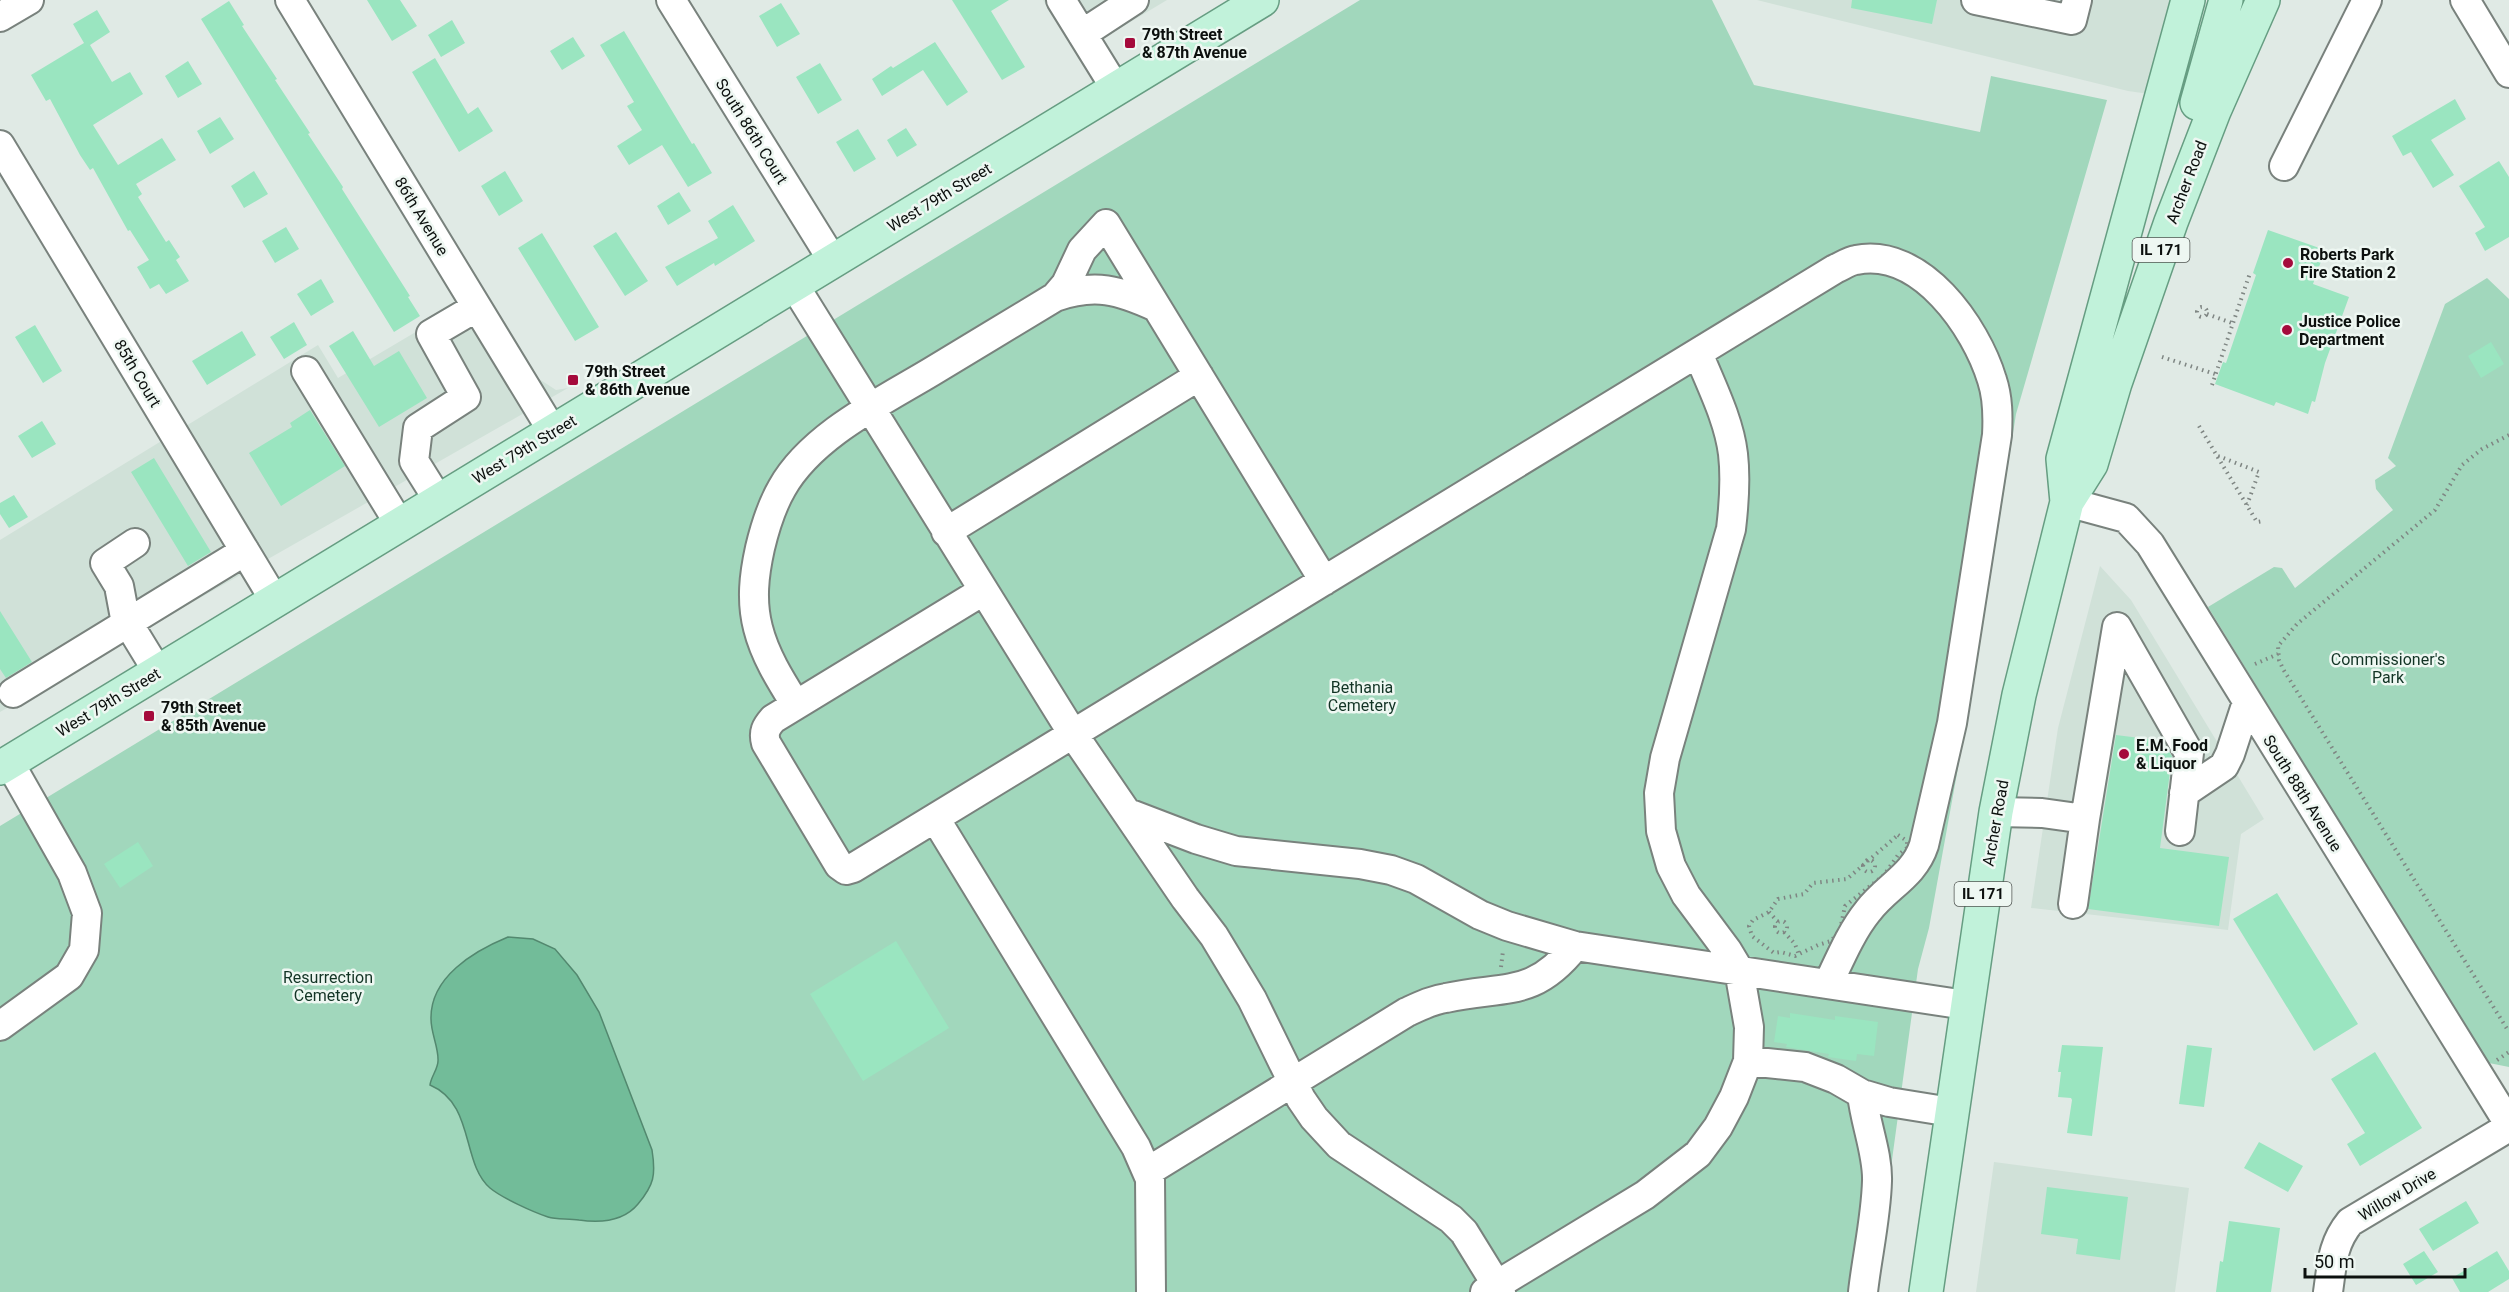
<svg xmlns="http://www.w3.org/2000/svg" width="2509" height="1292" font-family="Roboto,sans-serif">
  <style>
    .built { fill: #d0e1d8 }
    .green { fill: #a1d7bc }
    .water { fill: #72bc99; stroke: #53886f; stroke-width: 1.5 }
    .building { fill: #9ae5c0 }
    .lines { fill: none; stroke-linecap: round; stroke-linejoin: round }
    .minor-casing { stroke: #79827d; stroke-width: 32 }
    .major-casing { stroke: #669d82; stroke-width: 36 }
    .path { stroke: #7f8683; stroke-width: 4; stroke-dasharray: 1.5 4.5; stroke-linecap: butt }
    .minor { stroke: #fff; stroke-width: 28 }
    .major { stroke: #c1f2da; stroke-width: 33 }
    .poi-dot { fill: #a50b3c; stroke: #eef7f2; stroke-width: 2 }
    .labels { text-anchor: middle; stroke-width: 5; stroke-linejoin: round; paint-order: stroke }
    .shield { fill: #eef7f2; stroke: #505552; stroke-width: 1.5 }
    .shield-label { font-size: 15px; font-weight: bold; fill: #0c100e }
    .poi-label { font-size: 16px; font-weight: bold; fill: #0c100e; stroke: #eef7f2; text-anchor: start }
    .street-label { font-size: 16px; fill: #0c100e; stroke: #eef7f2 }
    .park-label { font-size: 16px; fill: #123425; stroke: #eef7f2 }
  </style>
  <rect width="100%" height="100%" fill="#e0eae5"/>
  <path class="built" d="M1043,0H1167L1077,54Z
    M1757,0H2181L2156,95L2128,91Z
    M485,291L536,377L556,390L568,388L0,712V540L318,345L338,378Z
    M2100,566L2131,600L2264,819L2241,834L2228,930L2031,908L2058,728Z
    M1994,1162L2189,1188L2175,1292H1976Z"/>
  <path class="green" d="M1360,0H1712L1754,85L1980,132L1991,76L2107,100L2016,414L1977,663L1929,928L1918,969L1874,1292H0V826Z
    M2487,278L2509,299V1067L2489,1063L2481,1052L2208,607L2274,567L2282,568L2295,588L2393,510L2376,489L2375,480L2396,466L2388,458L2445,304Z"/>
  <path class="water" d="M508,937L533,939L555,949L577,975L599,1012L652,1150C656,1175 654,1185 638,1204C624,1221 600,1223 579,1220C569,1218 557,1220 548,1217C533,1212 502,1198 490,1188C461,1163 475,1104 430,1085C431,1076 439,1068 438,1059C438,1046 431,1033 431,1019C430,977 474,951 508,937Z"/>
  <path class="building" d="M367,0H400L417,26L392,41Z
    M952,0H1009L991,11L1025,67L1002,80Z
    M1852,0H1937L1932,24L1851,8Z
    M229,1L244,25L242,26L277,79L275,80L310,133L308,134L343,187L342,189L410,296L408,297L420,316L394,332L201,19Z
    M781,3L800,34L777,47L759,16Z
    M97,10L110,32L90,45L112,82L130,72L143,94L93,125L118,165L162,138L176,160L136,184L142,194L138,197L166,242L169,240L180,257L176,260L189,281L166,294L159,284L150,289L137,267L149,260L130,230L128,231L93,168L90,170L80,155L50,99L46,101L31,75L84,43L73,24Z
    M452,20L465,43L441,57L428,35Z
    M624,31L692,144L694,143L712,173L688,187L662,145L629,165L617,146L642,130L627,106L634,102L600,45Z
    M573,37L585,56L562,70L550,51Z
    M935,42L968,92L947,106L923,70L882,96L872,79L891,66L893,68Z
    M435,58L468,114L478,107L493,131L459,152L412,72Z
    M188,61L202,84L178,98L165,76Z
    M820,63L842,100L818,114L796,77Z
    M2455,99L2466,119L2431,140L2454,175L2433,188L2411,152L2403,156L2392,136Z
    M220,117L234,139L210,154L197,131Z
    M906,128L917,145L897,157L887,140Z
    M858,129L876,159L854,172L836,142Z
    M2499,161L2509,177V237L2485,251L2475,233L2485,227L2459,186Z
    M254,171L268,194L244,208L231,186Z
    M505,171L523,201L499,216L481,186Z
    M679,192L691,211L668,225L657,206Z
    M733,205L755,241L715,266L714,263L677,286L665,267L718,238L708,221Z
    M286,227L299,249L275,263L262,241Z
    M2268,230L2325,250L2313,284L2349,297L2325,363L2315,402L2312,401L2308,414L2276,402L2274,406L2215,384L2223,362L2226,363L2256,275L2253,273Z
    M616,232L648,281L625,296L593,246Z
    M542,233L599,327L575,341L518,248Z
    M321,279L334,302L311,316L297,294Z
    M294,322L307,345L284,359L270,337Z
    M35,325L62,371L43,383L15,337Z
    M242,331L256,355L207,385L192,361Z
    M353,331L374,366L399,351L427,398L379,427L329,346Z
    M2491,342L2504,364L2481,378L2468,356Z
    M310,410L345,466L281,506L249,453L292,427L290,423Z
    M42,421L56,444L32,458L18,436Z
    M154,458L211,552L188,566L131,472Z
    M14,495L28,517L9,528L0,514V503Z
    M0,611L32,662L6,678L0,669Z
    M2116,735L2156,740L2155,750L2169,752L2172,756L2160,848L2229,857L2219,926L2088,909Z
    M138,842L153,866L120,888L104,864Z
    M2277,893L2358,1024L2314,1051L2233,919Z
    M896,941L949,1028L863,1081L810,994Z
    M1790,1013L1835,1020V1016L1878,1022L1874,1056L1857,1054L1856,1061L1828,1057L1829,1054L1786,1047L1787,1044L1774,1042L1778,1016L1790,1018Z
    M2062,1045L2103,1047L2092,1136L2067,1133L2072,1100L2071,1098L2058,1097L2061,1072H2058Z
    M2187,1045L2212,1048L2204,1107L2179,1104Z
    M2375,1052L2422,1128L2360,1166L2347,1144L2365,1133L2331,1079Z
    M2259,1142L2303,1166L2288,1192L2244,1168Z
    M2047,1187L2128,1197L2120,1260L2076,1254L2078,1239L2041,1234Z
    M2466,1201L2479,1223L2433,1251L2419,1229Z
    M2229,1221L2280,1228L2271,1292H2216L2220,1261L2223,1262Z
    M2424,1251L2438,1272L2416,1285L2403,1264Z
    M2497,1251L2509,1271V1279L2488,1292H2460L2452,1278Z"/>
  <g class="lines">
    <g class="minor-casing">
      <path id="minor" d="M290,0L553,432
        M671,0L833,261
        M1061,0L1116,89
        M1976,0L2072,20L2077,0
        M2465,0L2509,73
        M0,17L29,0
        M1082,34L1134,0
        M0,145L275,601
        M2284,166L2367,0
        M794,285L1073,734L1185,898L1214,936L1252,999L1301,1099L1314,1118L1339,1145L1451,1219L1464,1232L1501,1292
        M1055,297C1095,283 1119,290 1156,307
        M306,371L400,525
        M439,501L414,461L418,428L466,397L431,334L477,307
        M2067,502L2126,518L2150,544L2509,1124
        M946,532L1199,376
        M135,543L105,563L119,586L125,618L158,672
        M983,591L773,719C766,727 763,732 766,743L839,865L846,870L853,868L1835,269C1842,266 1849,261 1856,260C1921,247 1976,327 1992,380C1998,398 1998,416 1997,435L1952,723L1924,845C1914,876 1887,886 1868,911C1851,932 1840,959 1828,984
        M13,693L245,551
        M796,705C781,681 765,656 758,628C751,601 754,575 760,548C765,527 771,507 782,488C811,436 881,402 931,372C972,347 1014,322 1055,297L1066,284L1082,250L1106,224L1324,581
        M2184,793L2224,766L2230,754L2247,702
        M1996,812L2042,813L2085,819L2073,904
        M1128,813L1196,839L1236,851L1360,864L1391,870L1416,879L1480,915L1507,926L1575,946L1966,1005
        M935,818L1136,1147L1150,1179L1151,1292
        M2085,819L2117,627L2189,753L2180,831
        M0,1026L69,976L84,950L87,913L72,873L9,762
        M1748,1061L1805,1067L1836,1079L1862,1094L1889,1102L1951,1112
        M1862,1094C1865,1123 1878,1154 1877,1181C1876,1218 1867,1256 1863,1292
        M1147,1172L1407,1012C1420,1006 1432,1000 1446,998C1504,985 1533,999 1575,946
        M1485,1292L1645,1195L1698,1154L1718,1127L1734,1097L1748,1061L1749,1027L1739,970L1727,950L1686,895L1671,866L1661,831L1659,793L1665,758L1731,529C1734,504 1736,480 1733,454C1729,420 1711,385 1698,353
        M2328,1292C2332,1265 2332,1244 2350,1222L2509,1127"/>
    </g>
    <g class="major-casing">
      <path id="major" d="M2197,103L2226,0
        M2067,502L2063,459L2188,0
        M0,768L1262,0
        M1926,1292L1996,812L2019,695L2067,502L2091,464L2115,383L2171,222L2214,111L2263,0"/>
    </g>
    <path class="path" d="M2197 312a5 5 0 1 1 10 0a5 5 0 1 1-10 0Z
      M2207,314L2232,323
      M2162,357L2215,374
      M2212,385L2250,273
      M2199,426L2257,522L2263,521
      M2509,435L2482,449L2462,465L2435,510L2297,624L2278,646L2279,660L2283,669L2509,1032
      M2218,456L2259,472L2247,505
      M2255,664L2278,654
      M1898,835L1907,841V848L1898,855L1884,875L1845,906L1840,930L1831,941L1818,945L1795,956L1781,952L1774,953L1752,936L1749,926L1753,920L1769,912L1778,899L1804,894L1813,883L1847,879Z
      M1863 866a6 6 0 1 1 12 0a6 6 0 1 1-12 0Z
      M1769,912L1778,922
      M1775 927a6 6 0 1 1 12 0a6 6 0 1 1-12 0Z
      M1784,932L1795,944L1799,955
      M1501,967L1503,951
      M2497,1060L2509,1052"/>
    <use href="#minor" class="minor"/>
    <use href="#major" class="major"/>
  </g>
  <g class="poi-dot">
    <rect x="1124" y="37" width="12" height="12" rx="3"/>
    <circle cx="2288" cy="263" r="6"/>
    <circle cx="2287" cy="330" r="6"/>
    <rect x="567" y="374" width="12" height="12" rx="3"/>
    <rect x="143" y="710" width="12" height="12" rx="3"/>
    <circle cx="2124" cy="754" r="6"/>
  </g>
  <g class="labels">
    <g class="shield">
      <rect x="2132.5" y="238" width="57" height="24" rx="4.5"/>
      <rect x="1954.5" y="882" width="57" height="24" rx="4.5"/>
    </g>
    <g class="shield-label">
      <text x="2161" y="255">IL 171</text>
      <text x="1983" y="899">IL 171</text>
    </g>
    <g class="poi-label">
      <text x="1142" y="40">79th Street<tspan x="1142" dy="18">&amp; 87th Avenue</tspan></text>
      <text x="2300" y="260">Roberts Park<tspan x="2300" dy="18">Fire Station 2</tspan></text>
      <text x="2299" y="327">Justice Police<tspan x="2299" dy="18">Department</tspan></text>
      <text x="585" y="377">79th Street<tspan x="585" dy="18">&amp; 86th Avenue</tspan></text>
      <text x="161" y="713">79th Street<tspan x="161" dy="18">&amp; 85th Avenue</tspan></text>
      <text x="2136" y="751">E.M. Food<tspan x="2136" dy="18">&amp; Liquor</tspan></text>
    </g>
    <g class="street-label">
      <text transform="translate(752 131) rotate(58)" y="6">South 86th Court</text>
      <text transform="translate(2186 182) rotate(-69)" y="6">Archer Road</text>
      <text transform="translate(939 197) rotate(-31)" y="6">West 79th Street</text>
      <text transform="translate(422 216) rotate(59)" y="6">86th Avenue</text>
      <text transform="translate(138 373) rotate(59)" y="6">85th Court</text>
      <text transform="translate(524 449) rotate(-31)" y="6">West 79th Street</text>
      <text transform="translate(108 702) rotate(-31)" y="6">West 79th Street</text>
      <text transform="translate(2303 793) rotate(58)" y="6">South 88th Avenue</text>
      <text transform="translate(1995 823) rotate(-80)" y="6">Archer Road</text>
      <text transform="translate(2397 1194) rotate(-31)" y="6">Willow Drive</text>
    </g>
    <g class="park-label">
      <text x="2388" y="665">Commissioner's<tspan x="2388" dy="18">Park</tspan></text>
      <text x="1362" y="693">Bethania<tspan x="1362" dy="18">Cemetery</tspan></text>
      <text x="328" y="983">Resurrection<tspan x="328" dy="18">Cemetery</tspan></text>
    </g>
  </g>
  <path d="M2305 1268v9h160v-9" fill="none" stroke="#0c100e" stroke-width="3"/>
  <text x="2314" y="1268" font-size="18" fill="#0c100e" stroke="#eef7f2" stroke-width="4.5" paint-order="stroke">50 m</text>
</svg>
